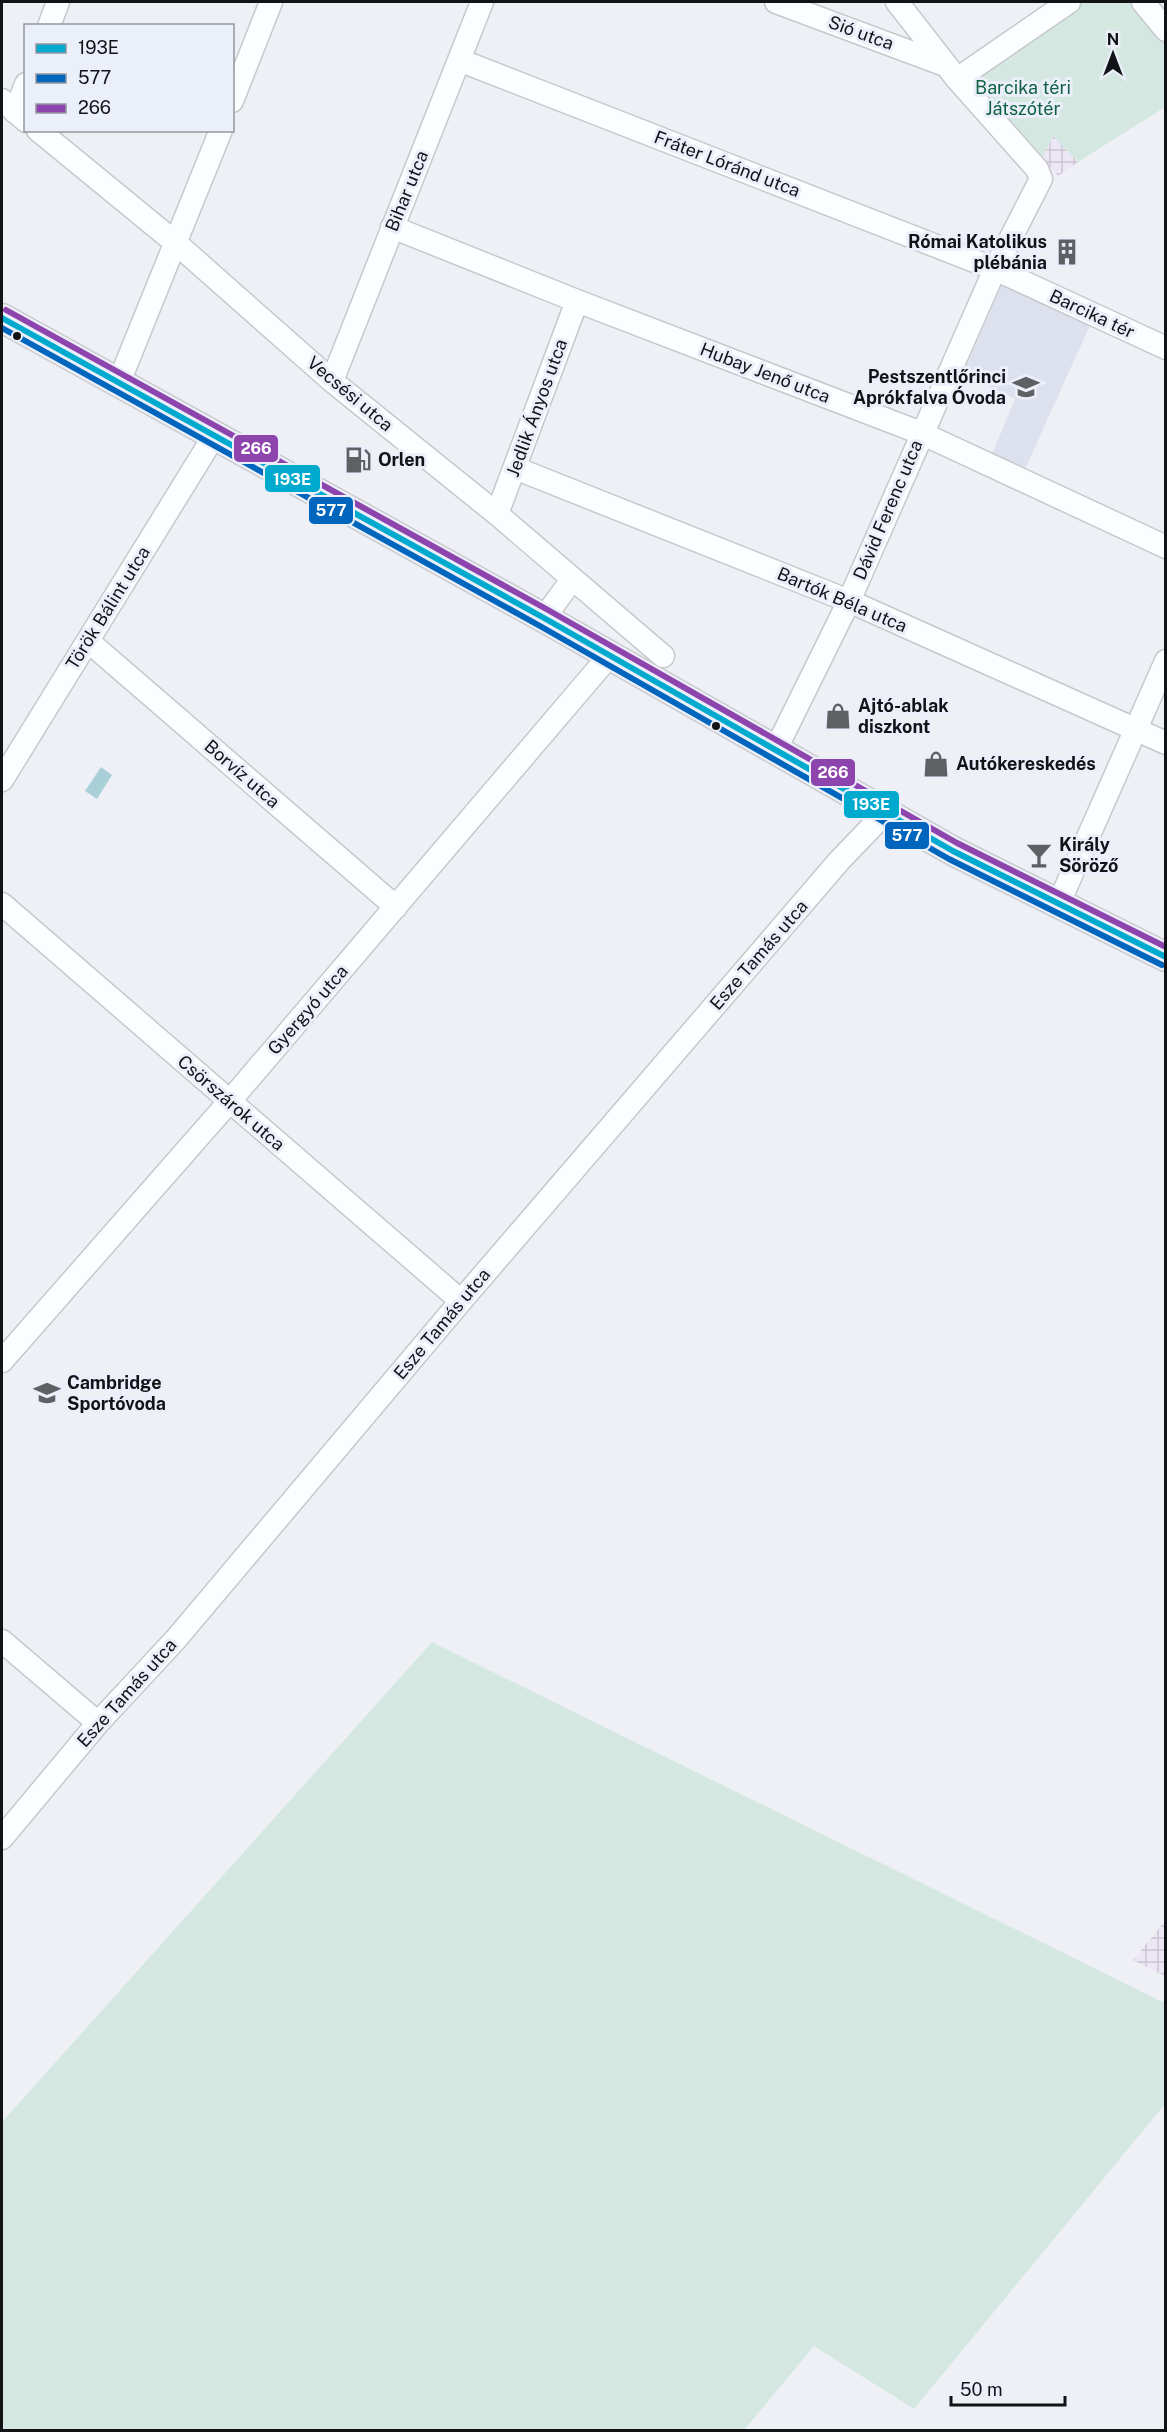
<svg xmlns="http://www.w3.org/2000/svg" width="1167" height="2432" font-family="'Public Sans',sans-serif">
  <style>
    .industrial { fill: url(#industrial-grid) }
    .built { fill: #dde1ee }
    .green { fill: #d4e8e1 }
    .water { fill: #a9d0d8 }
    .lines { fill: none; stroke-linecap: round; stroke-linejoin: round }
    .minor-casing { stroke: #c6c8cc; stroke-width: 25 }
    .major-casing { stroke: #c9cacd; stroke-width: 31 }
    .minor { stroke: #fcfdfe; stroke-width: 22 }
    .major { stroke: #f3f0ed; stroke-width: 28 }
    .bus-1-casing { stroke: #ebeffa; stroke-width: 10 }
    .bus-2-casing { stroke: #ebeffa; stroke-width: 10 }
    .bus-3-casing { stroke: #ebeffa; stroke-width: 10 }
    .bus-1 { stroke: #00a9ce; stroke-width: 6 }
    .bus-2 { stroke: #0065bd; stroke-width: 6 }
    .bus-3 { stroke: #8e44ad; stroke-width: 6 }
    .bus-dot { fill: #111316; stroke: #ebeffa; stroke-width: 2 }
    .labels { text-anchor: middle; stroke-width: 6; stroke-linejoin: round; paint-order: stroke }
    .street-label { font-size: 18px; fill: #111316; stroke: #ebeffa }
    .park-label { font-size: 18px; fill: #106143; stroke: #ebeffa }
    .poi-label { font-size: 18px; font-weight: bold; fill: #111316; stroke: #ebeffa; text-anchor: start }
    .line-badge { stroke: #ebeffa; stroke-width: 2 }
    .badge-label { font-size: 16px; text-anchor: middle; font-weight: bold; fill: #fff }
  </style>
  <defs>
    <pattern id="industrial-grid" width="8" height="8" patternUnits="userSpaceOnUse" patternTransform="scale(1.5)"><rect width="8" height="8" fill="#ede7f5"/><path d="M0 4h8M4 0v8" fill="none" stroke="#cac5d1"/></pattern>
  </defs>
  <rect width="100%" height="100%" fill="#eef0f6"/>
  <path class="industrial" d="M1053,136L1078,162L1058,176L1042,158Z
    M1165,1921V1976L1133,1960Z"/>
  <path class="built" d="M1003,282L1092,321L1025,469L992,454L1015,399L963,374Z"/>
  <path class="green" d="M1069,2H1143L1165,31V107L1078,162L1053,136L1037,169L957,79Z
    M432,1642L1165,2003V2104L914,2409L814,2346L744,2430H2V2122Z"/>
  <path class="water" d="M101,767L112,775L97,799L85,791Z"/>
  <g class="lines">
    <g class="minor-casing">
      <path id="minor" d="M776,2L945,65
        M1143,2L1166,30
        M49,26L58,2
        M459,60L995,269L1166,348
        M957,79L1069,2
        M2,100L26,121
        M232,101L271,2
        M15,112L26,84
        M38,130L177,244L332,381L497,514L663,656
        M392,227L577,301L921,433L1166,547
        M332,381L482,2
        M119,382L221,130
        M515,468L849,601L1166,743
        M497,514L577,301
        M544,618L571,581
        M88,641L396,907
        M776,749L849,601L995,269L1041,179L1037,169L957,79L897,2
        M2,780L214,436
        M2,904L461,1301
        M1058,905L1166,661
        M2,1361L229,1102L610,655
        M2,1641L98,1723
        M2,1838L98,1723L176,1639L461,1301L839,861L886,812"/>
    </g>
    <g class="major-casing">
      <path id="major" d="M2,318L544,618L953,851L1166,957"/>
    </g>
    <use href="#minor" class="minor"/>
    <use href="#major" class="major"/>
    <g class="bus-1-casing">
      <path id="bus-1" d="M2,318L544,618L953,851L1166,957"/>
    </g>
    <g class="bus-2-casing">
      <path id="bus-2" d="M2,328L540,626L949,859L1162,965"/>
    </g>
    <g class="bus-3-casing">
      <path id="bus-3" d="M6,310L548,610L957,843L1166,947"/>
    </g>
    <use href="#bus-1" class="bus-1"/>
    <use href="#bus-2" class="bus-2"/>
    <use href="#bus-3" class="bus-3"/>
  </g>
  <defs>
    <g id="building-bare" transform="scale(2.07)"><path d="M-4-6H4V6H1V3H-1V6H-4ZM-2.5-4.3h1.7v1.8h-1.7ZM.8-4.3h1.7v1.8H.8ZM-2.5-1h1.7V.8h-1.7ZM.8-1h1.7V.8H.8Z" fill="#5e6064" stroke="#ebeffa" stroke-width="2.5" paint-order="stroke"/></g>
    <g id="school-bare" transform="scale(2.07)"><path d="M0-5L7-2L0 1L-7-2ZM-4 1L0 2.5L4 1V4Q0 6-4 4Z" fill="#5e6064" stroke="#ebeffa" stroke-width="2.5" paint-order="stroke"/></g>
    <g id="fuel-bare" transform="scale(2.07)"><path d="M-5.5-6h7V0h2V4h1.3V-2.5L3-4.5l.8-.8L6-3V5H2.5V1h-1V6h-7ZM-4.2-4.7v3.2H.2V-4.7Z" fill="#5e6064" stroke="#ebeffa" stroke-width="2.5" paint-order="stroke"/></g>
    <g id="shop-bare" transform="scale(2.07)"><path d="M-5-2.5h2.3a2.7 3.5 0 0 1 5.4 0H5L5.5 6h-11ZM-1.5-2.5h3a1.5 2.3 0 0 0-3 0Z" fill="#5e6064" stroke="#ebeffa" stroke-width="2.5" paint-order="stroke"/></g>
    <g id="bar-bare" transform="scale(2.07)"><path d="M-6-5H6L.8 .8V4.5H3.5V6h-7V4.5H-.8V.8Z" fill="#5e6064" stroke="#ebeffa" stroke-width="2.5" paint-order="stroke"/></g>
  </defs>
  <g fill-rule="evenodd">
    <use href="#building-bare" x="1067" y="252"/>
    <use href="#school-bare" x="1026" y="387"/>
    <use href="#fuel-bare" x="358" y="460"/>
    <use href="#shop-bare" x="838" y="716"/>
    <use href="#shop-bare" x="936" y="764"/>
    <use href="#bar-bare" x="1039" y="855"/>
    <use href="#school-bare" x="47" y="1393"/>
  </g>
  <g class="bus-dot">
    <circle cx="17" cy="336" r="5"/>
    <circle cx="716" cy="726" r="5"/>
  </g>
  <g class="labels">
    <g class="street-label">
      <text transform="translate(861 33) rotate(20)" y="6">Sió utca</text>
      <text transform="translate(727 164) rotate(21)" y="6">Fráter Lóránd utca</text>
      <text transform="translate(407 191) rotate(-68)" y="6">Bihar utca</text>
      <text transform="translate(1092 314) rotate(25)" y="6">Barcika tér</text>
      <text transform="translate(765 373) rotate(21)" y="6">Hubay Jenő utca</text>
      <text transform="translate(350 394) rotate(40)" y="6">Vecsési utca</text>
      <text transform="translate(537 408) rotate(-70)" y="6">Jedlik Ányos utca</text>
      <text transform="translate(888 510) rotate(-67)" y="6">Dávid Ferenc utca</text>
      <text transform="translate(842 600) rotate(23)" y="6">Bartók Béla utca</text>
      <text transform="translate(108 608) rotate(-58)" y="6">Török Bálint utca</text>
      <text transform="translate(242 774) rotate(41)" y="6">Borvíz utca</text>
      <text transform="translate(759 955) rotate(-49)" y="6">Esze Tamás utca</text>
      <text transform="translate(308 1010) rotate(-49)" y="6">Gyergyó utca</text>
      <text transform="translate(231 1103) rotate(41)" y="6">Csörszárok utca</text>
      <text transform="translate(442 1324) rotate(-50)" y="6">Esze Tamás utca</text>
      <text transform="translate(127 1693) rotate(-48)" y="6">Esze Tamás utca</text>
    </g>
    <g class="park-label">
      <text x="1023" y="94">Barcika téri<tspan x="1023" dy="21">Játszótér</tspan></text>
    </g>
    <g class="poi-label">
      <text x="1047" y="248" text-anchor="end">Római Katolikus<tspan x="1047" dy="21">plébánia</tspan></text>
      <text x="1006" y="383" text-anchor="end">Pestszentlőrinci<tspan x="1006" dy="21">Aprókfalva Óvoda</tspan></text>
      <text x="378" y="466">Orlen</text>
      <text x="858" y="712">Ajtó-ablak<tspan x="858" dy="21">diszkont</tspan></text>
      <text x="956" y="770">Autókereskedés</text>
      <text x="1059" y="851">Király<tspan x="1059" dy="21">Söröző</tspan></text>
      <text x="67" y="1389">Cambridge<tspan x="67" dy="21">Sportóvoda</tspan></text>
    </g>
  </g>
  <g class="line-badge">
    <rect x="233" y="434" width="46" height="29" rx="6" fill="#8e44ad"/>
    <rect x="264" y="464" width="57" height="29" rx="6" fill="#00a9ce"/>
    <rect x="308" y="496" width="46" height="29" rx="6" fill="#0065bd"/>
    <rect x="810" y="758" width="46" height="29" rx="6" fill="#8e44ad"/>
    <rect x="843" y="790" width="57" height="29" rx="6" fill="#00a9ce"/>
    <rect x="884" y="821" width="46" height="29" rx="6" fill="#0065bd"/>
  </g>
  <g class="badge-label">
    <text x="256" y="454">266</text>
    <text x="292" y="485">193E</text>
    <text x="331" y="516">577</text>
    <text x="833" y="778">266</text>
    <text x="871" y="810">193E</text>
    <text x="907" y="841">577</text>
  </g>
  <rect width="1167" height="2432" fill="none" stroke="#111316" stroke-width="6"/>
  <rect x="24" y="24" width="210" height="108" fill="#ebeffa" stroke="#94979f" stroke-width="1.5"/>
  <rect x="36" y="44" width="30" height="9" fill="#00a9ce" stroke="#94979f" stroke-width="1.5"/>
  <text x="78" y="54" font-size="18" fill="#111316">193E</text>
  <rect x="36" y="74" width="30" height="9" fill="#0065bd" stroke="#94979f" stroke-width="1.5"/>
  <text x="78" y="84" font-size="18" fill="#111316">577</text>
  <rect x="36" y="104" width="30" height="9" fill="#8e44ad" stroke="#94979f" stroke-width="1.5"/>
  <text x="78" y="114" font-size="18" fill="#111316">266</text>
  <g transform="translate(1113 54)" stroke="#ebeffa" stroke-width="4.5" paint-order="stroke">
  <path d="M0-4.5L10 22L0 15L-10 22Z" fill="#111316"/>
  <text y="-9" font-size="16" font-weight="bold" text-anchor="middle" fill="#111316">N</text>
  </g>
  <path d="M951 2396v9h114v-9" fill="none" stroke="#111316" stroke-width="3"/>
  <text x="960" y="2396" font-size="18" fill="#111316" stroke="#ebeffa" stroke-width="4.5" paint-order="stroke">50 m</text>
</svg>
